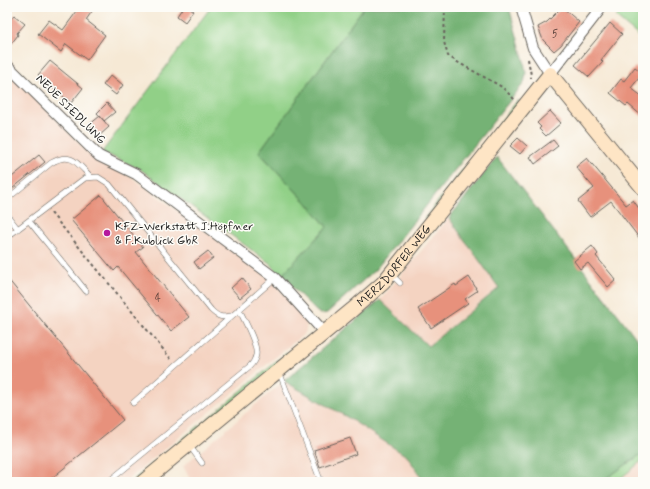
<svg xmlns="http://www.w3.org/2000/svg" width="650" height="489" font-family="Mynerve,sans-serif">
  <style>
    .built { fill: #f4d3c1 }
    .green { fill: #91d087; stroke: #567652 }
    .forest { fill: #74b274; stroke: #486748 }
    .building { fill: #e7917b }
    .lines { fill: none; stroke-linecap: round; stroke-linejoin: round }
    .lane-casing { stroke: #68645d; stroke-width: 6 }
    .street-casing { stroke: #68645d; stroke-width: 12 }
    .secondary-casing { stroke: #68645d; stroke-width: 16 }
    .path { stroke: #68645d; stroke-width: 2; stroke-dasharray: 3 3; stroke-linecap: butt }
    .lane { stroke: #fff; stroke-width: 5 }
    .street { stroke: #fff; stroke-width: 10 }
    .secondary { stroke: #fee5c5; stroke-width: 14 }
    .poi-dot { fill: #b5179e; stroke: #fdfcf7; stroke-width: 1.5 }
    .labels { text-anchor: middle; stroke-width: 3; stroke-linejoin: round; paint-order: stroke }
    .number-label { font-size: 10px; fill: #4f3934 }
    .street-label { font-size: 12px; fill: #1c1c1c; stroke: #fdfcf7 }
    .poi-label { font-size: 12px; fill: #1c1c1c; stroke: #fdfcf7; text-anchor: start }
  </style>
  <rect width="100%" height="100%" fill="#fdfcf7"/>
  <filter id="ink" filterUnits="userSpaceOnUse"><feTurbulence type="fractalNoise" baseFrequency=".025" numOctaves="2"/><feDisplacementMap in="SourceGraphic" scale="8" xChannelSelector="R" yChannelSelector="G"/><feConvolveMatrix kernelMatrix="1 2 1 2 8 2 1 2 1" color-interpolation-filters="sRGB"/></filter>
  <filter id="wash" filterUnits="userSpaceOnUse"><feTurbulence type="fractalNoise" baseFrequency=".012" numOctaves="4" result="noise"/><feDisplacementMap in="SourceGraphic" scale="16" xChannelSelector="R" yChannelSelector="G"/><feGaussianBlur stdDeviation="0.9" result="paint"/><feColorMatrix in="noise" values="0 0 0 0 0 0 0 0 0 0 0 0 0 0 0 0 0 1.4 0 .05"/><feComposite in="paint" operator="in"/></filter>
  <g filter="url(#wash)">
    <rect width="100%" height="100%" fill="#f6e9d5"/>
    <path class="built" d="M7,70L95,159L133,178L271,280L307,320L306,330L305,333L125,482H7Z
      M449,218L499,287L428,346L380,300Z
      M284,381L347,417L408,457L424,482H192L183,466Z
      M643,453V482H601Z"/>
    <path class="green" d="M211,7H364L259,152L307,203L327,227L281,276L271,264L140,169L102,152Z
      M624,7H643V40L616,17Z
      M517,101H520L425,220L424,219Z
      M287,353L290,357L138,482H131Z
      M643,453V460L616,482H601Z"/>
    <path class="forest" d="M364,7H509L524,61L526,74L524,83L376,269L327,313L320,314L315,310L281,276L327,227L307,203L259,152Z
      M497,157L643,347V453L601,482H424L408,457L347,417L284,381L380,300L428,346L499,288L449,218Z"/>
    <g id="blocks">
      <path class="building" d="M80,7H95L86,20L105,35L87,60L66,44L61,52L38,34L49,20L63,30Z
        M183,7H188L193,11L185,22L177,16Z
        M562,7L579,22L561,45L554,51L543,40L538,27L547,22Z
        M14,15L25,24L17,33L18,35L7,49V23Z
        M610,23L622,34L601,60L603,62L589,77L575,65Z
        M50,61L83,88L71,103L38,75Z
        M635,67L643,73L631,88L643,97V117L628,104L626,106L610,93L621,79L624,81Z
        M111,75L123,85L116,95L103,85Z
        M107,103L115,112L104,121L97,113Z
        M550,111L561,123L546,136L539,129L541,127L537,123Z
        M100,116L109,127L99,136L89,125Z
        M518,138L527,146L520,154L510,146Z
        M553,140L558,146L535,164L530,157Z
        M39,155L45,162L7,193V181Z
        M587,158L626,205L633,200L643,214V243L611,201L590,217L578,201L594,188L576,167Z
        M101,195L143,247L136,252L189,317L171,331L118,267L114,271L71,220Z
        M592,246L598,254L596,256L616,280L608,287L588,263L580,269L574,261Z
        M208,251L213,258L199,269L194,262Z
        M469,277L476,288H475L477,291L465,299L468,303L431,328L418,309L455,284L456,286Z
        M7,278L123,420L47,482H7Z
        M242,278L251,289L240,298L231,288Z
        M350,438L356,454L320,467L314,450Z"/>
    </g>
  </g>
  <g filter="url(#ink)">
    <use href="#blocks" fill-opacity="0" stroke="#68645d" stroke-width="1"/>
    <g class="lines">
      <g class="lane-casing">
        <path id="lane" d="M7,199L51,163C71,151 77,163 91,177
          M7,215L18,229
          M29,221L86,291
          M7,237L85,178L98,177L109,184L211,310C218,317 222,318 231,316
          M391,274L400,283
          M279,371L321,482
          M133,403L275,278
          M189,445L202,463
          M108,482L250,366C253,363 255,360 256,355C258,344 244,320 239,309"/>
      </g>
      <g class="street-casing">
        <path id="street" d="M521,7L533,48L550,74L602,7
          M7,65L99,156L136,174L275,278L324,332"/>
      </g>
      <g class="secondary-casing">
        <g id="secondary">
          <path id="s1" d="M143,482L352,310L383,283L550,74L643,188"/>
        </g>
      </g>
      <path class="path" d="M445,7L444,42L448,56L459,63L502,87L515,100
        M528,59L531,75V78
        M51,213L171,359
        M128,482L132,479"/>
      <use href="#lane" class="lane"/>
      <use href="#street" class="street"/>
      <use href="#secondary" class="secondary"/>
    </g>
  </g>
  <circle class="poi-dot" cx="107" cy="233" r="4"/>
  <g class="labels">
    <g class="number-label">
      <text x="555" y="37">5</text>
      <text x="158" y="301">4</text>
    </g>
    <g class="street-label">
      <text transform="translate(71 109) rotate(45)" y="4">NEUE SIEDLUNG</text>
      <text dy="4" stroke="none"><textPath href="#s1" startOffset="332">MERZDORFER WEG</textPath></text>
    </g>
    <g class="poi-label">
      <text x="115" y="230">KFZ-Werkstatt J.Höpfner<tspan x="115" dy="14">&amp; F.Kublick GbR</tspan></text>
    </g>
  </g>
  <rect width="650" height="489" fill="none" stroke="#fdfcf7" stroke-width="24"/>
</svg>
